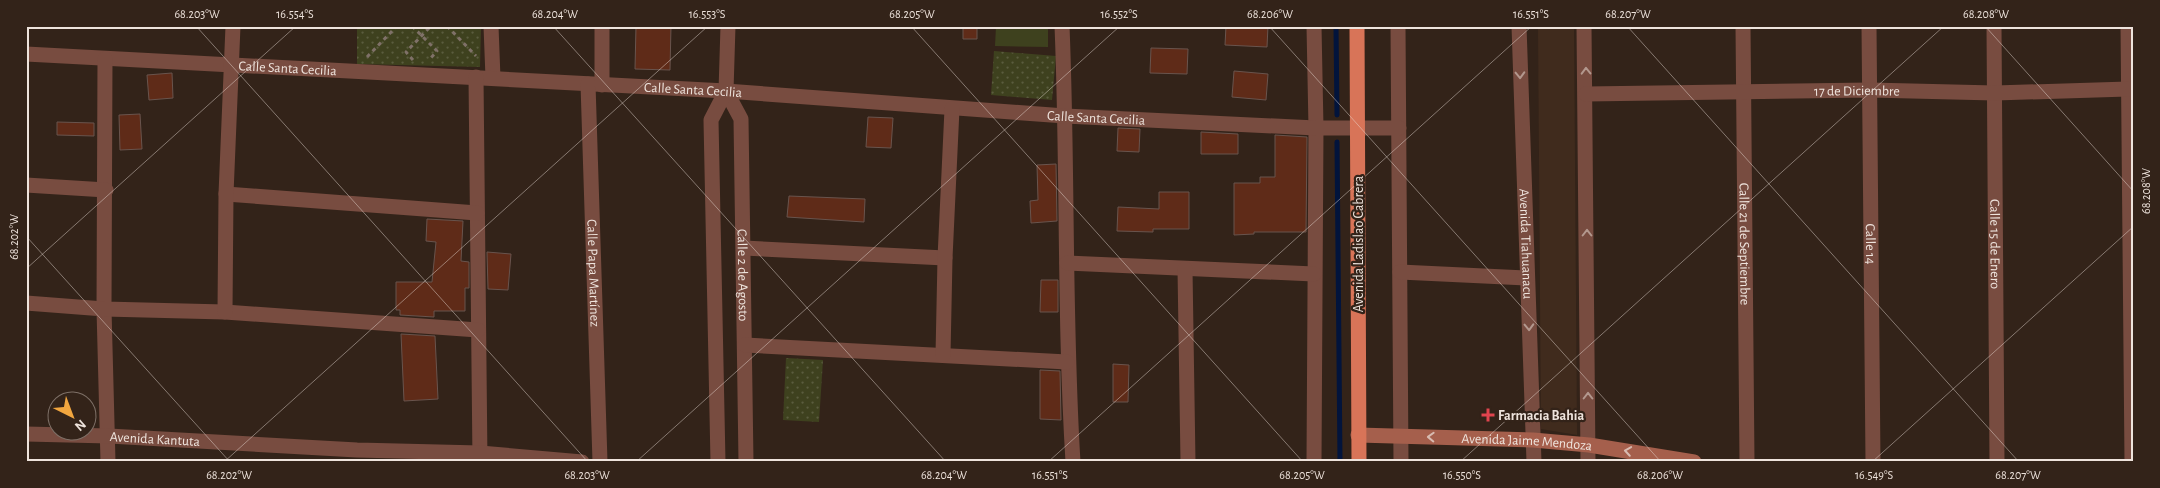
<svg xmlns="http://www.w3.org/2000/svg" width="2160" height="488" font-family="'Alegreya Sans',sans-serif">
  <style>
    .built { fill: #402b1d }
    .grass { fill: url(#grass-dots) }
    .pitch { fill: #3e411e }
    .lines { fill: none; stroke-linecap: round; stroke-linejoin: round }
    .stream { stroke: #02143c; stroke-width: 5 }
    .building { fill: #5f2b18; stroke: #69544d }
    .path { stroke: #7f7168; stroke-width: 3; stroke-dasharray: 4 4; stroke-linecap: butt }
    .minor { stroke: #784c40; stroke-width: 15 }
    .tertiary { stroke: #784c40; stroke-width: 15 }
    .secondary { stroke: #a55f4c; stroke-width: 15 }
    .trunk { stroke: #d87458; stroke-width: 15 }
    .oneway { stroke: #b3988e }
    .oneway2 { stroke: #d8bbb1 }
    .ticks { fill: none; stroke: #eee3dc; stroke-width: 1; stroke-opacity: 0.45 }
    .health-dot { fill: #e0444e; stroke: #332319; stroke-width: 2 }
    .labels { text-anchor: middle; stroke-width: 4.5; stroke-linejoin: round; paint-order: stroke }
    .street-label { font-size: 14px; fill: #eee3dc; stroke: #332319 }
    .poi-label { font-size: 14px; font-weight: bold; fill: #eee3dc; stroke: #332319; text-anchor: start }
    .neatline { fill: none; stroke: #eee3dc; stroke-width: 2 }
    .ticks-label { font-size: 12px; text-anchor: middle; fill: #eee3dc }
  </style>
  <defs>
    <pattern id="grass-dots" width="8" height="8" patternUnits="userSpaceOnUse" patternTransform="scale(1.25)"><rect width="8" height="8" fill="#3e411e"/><path d="M2 2h.1M6 6h.1" fill="none" stroke="#5a5c3e" stroke-width="1.8" stroke-linecap="round"/></pattern>
  </defs>
  <rect width="100%" height="100%" fill="#332319"/>
  <path class="built" d="M1538,26H1574L1577,435L1541,429Z"/>
  <path class="grass" d="M357,26H481L480,67L357,64Z
    M994,51L1056,56L1052,100L991,95Z
    M786,358L823,360L819,422L783,420Z"/>
  <path class="pitch" d="M996,26H1048V47L995,46Z"/>
  <g class="lines">
    <path class="stream" d="M1336,26L1337,115
      M1337,142L1340,462"/>
  </g>
  <path class="building" d="M636,26H671L670,70L635,69Z
    M963,26H977V39H963Z
    M1226,26H1268L1267,47L1225,45Z
    M1151,48L1188,49L1187,74L1150,73Z
    M1234,71L1268,74L1266,100L1232,97Z
    M172,73L173,98L149,100L147,75Z
    M140,114L142,149L120,150L119,115Z
    M868,117L893,118L891,148L866,147Z
    M57,122L94,123V136L57,135Z
    M1118,128L1140,129L1139,152L1117,151Z
    M1201,132L1238,134V154H1201Z
    M1275,135L1307,137L1306,232H1254V234L1234,235V183H1260V177H1275Z
    M1056,164L1057,221L1031,223L1030,201L1038,200L1037,165Z
    M1159,192H1189V229H1153V232L1117,231L1118,207L1159,209Z
    M789,196L865,199L864,222L787,217Z
    M427,219L463,221L461,261L469,262V288H465V311H434V317L400,315V310H396V282H432L436,242L426,241Z
    M487,252L511,254L508,290L488,289Z
    M1041,280H1058V312H1040Z
    M401,334L435,336L438,399L404,401Z
    M1113,364L1129,365L1128,402H1113Z
    M1040,370L1060,371L1061,420L1040,419Z"/>
  <g class="lines">
    <path class="path" d="M412,26L437,51L429,60
      M447,26L476,56
      M367,57L397,26
      M413,60L406,52L431,26"/>
    <g class="minor">
      <path d="M491,26L493,78"/>
      <path d="M1062,26C1068,171 1064,317 1073,462"/>
      <path d="M1314,26L1316,128L1314,462"/>
      <path d="M1398,26L1401,462"/>
      <path id="s1" d="M1519,26L1534,462"/>
      <path d="M1584,26L1588,462"/>
      <path id="s2" d="M1743,26L1747,462"/>
      <path id="s3" d="M1869,26L1873,462"/>
      <path id="s4" d="M1994,26L1997,462"/>
      <path d="M2128,26L2132,462"/>
      <path id="s5" d="M26,54L726,91L1065,116L1316,128H1399"/>
      <path d="M105,59L104,309L108,462"/>
      <path d="M476,77L480,462"/>
      <path id="s6" d="M588,84L600,462"/>
      <path d="M602,85V26"/>
      <path id="s7" d="M726,91L741,119L746,462"/>
      <path id="s8" d="M1586,94L1870,90L1995,93L2128,89"/>
      <path d="M26,185L106,190"/>
      <path d="M226,194L477,213"/>
      <path d="M744,248L945,258"/>
      <path d="M1067,263L1314,274"/>
      <path d="M1185,269L1188,462"/>
      <path d="M1400,272L1527,278"/>
      <path d="M26,303L104,309L225,312L478,330"/>
      <path d="M225,312L226,194L233,26"/>
      <path d="M745,345L1067,362"/>
      <path d="M943,355L945,258L952,109"/>
      <path d="M718,462L711,120L726,91L728,26"/>
    </g>
    <path class="tertiary" id="s9" d="M26,434L109,436L357,450L480,453L582,462"/>
    <path class="secondary" id="s10" d="M1358,435L1533,440L1589,445L1694,462"/>
    <path class="trunk" d="M1357,26L1359,462"/>
  </g>
  <defs><path id="oneway-chevron" d="M-2-3.5L2.5 0L-2 3.5" fill="none" stroke-width="1.6" stroke-linecap="round" stroke-linejoin="round" transform="scale(1.25)"/></defs>
  <g class="oneway">
    <use href="#oneway-chevron" transform="translate(1586 71) rotate(-91)"/>
    <use href="#oneway-chevron" transform="translate(1520 75) rotate(88)"/>
    <use href="#oneway-chevron" transform="translate(1587 233) rotate(-90)"/>
    <use href="#oneway-chevron" transform="translate(1529 327) rotate(88)"/>
    <use href="#oneway-chevron" transform="translate(1588 396) rotate(-90)"/>
  </g>
  <g class="oneway2">
    <use href="#oneway-chevron" transform="translate(1431 437) rotate(-178)"/>
    <use href="#oneway-chevron" transform="translate(1628 451) rotate(-171)"/>
  </g>
  <path class="ticks" d="M196,26L588,462M553,26L946,462M911,26L1303,462M1269,26L1661,462M1627,26L2019,462M1985,26L2134,192M26,236L230,462M26,269L296,26M224,462L708,26M636,462L1120,26M1048,462L1532,26M1460,462L1944,26M1872,462L2134,226"/>
  <path class="health-dot" d="M1485.5 407.5h5v5h5v5h-5v5h-5v-5h-5v-5h5z"/>
  <g class="labels">
    <g class="street-label">
      <text dy="5" stroke="none"><textPath href="#s5" startOffset="262">Calle Santa Cecilia</textPath></text>
      <text dy="5" stroke="none"><textPath href="#s5" startOffset="668">Calle Santa Cecilia</textPath></text>
      <text dy="5" stroke="none"><textPath href="#s8" startOffset="271">17 de Diciembre</textPath></text>
      <text dy="5" stroke="none"><textPath href="#s5" startOffset="1072">Calle Santa Cecilia</textPath></text>
      <text transform="translate(1358 244) rotate(-90)" y="5">Avenida Ladislao Cabrera</text>
      <text dy="5" stroke="none"><textPath href="#s1" startOffset="218">Avenida Tiahuanacu</textPath></text>
      <text dy="5" stroke="none"><textPath href="#s2" startOffset="218">Calle 21 de Septiembre</textPath></text>
      <text dy="5" stroke="none"><textPath href="#s3" startOffset="218">Calle 14</textPath></text>
      <text dy="5" stroke="none"><textPath href="#s4" startOffset="218">Calle 15 de Enero</textPath></text>
      <text dy="5" stroke="none"><textPath href="#s6" startOffset="189">Calle Papa Martínez</textPath></text>
      <text dy="5" stroke="none"><textPath href="#s7" startOffset="188">Calle 2 de Agosto</textPath></text>
      <text dy="5" stroke="none"><textPath href="#s9" startOffset="129">Avenida Kantuta</textPath></text>
      <text dy="5" stroke="none"><textPath href="#s10" startOffset="169">Avenida Jaime Mendoza</textPath></text>
    </g>
    <g class="poi-label">
      <text x="1498" y="420">Farmacia Bahia</text>
    </g>
  </g>
  <rect width="2160" height="488" fill="none" stroke="#332319" stroke-width="55"/>
  <g transform="translate(72 416) rotate(138)"><circle r="24" fill="#332319" stroke="#7e7067"/>
  <path d="M0-4L9 19L0 12L-9 19Z" fill="#f1a63f"/>
  <text y="-8" font-size="14" font-weight="bold" text-anchor="middle" fill="#eee3dc">N</text>
  </g>
  <rect x="28" y="28" width="2104" height="432" class="neatline"/>
  <g class="ticks-label">
    <text x="197" y="18">68.203°W</text>
    <text x="295" y="18">16.554°S</text>
    <text x="555" y="18">68.204°W</text>
    <text x="707" y="18">16.553°S</text>
    <text x="912" y="18">68.205°W</text>
    <text x="1119" y="18">16.552°S</text>
    <text x="1270" y="18">68.206°W</text>
    <text x="1531" y="18">16.551°S</text>
    <text x="1628" y="18">68.207°W</text>
    <text x="1986" y="18">68.208°W</text>
    <text transform="translate(2146 191) rotate(-90)" y="4">68.208°W</text>
    <text transform="translate(14 237) rotate(-90)" y="4">68.202°W</text>
    <text x="229" y="479">68.202°W</text>
    <text x="587" y="479">68.203°W</text>
    <text x="944" y="479">68.204°W</text>
    <text x="1050" y="479">16.551°S</text>
    <text x="1302" y="479">68.205°W</text>
    <text x="1462" y="479">16.550°S</text>
    <text x="1660" y="479">68.206°W</text>
    <text x="1874" y="479">16.549°S</text>
    <text x="2018" y="479">68.207°W</text>
  </g>
</svg>
